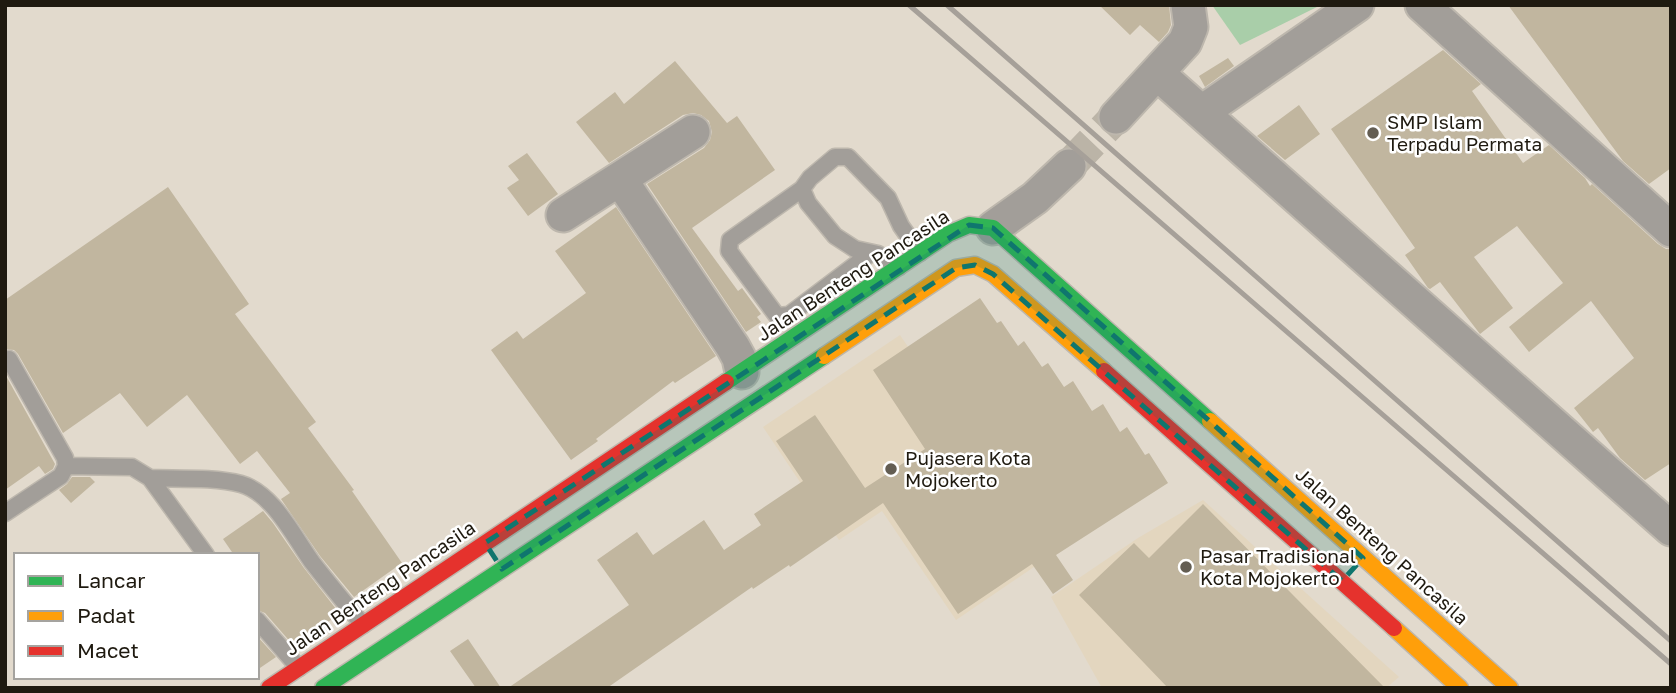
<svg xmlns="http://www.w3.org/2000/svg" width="1676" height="693" font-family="'Golos Text',sans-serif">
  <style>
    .built { fill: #e3d6bf }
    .green { fill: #a9cea9 }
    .building { fill: #c1b69f }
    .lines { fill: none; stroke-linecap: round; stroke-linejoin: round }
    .street-tunnel { stroke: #bbb4a7; stroke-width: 33; stroke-dasharray: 33 17; stroke-linecap: butt }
    .lane-casing { stroke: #bdb7ad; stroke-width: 19 }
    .street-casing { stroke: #bdb7ad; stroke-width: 37 }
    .fast-casing { stroke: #bdb7ad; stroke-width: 19 }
    .slow-casing { stroke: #bdb7ad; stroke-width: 19 }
    .jam-casing { stroke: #bdb7ad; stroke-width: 19 }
    .lane { stroke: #a29e99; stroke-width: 16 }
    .street { stroke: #a29e99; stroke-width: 33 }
    .fast { stroke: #30b455; stroke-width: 16 }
    .slow { stroke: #ff9f0a; stroke-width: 16 }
    .jam { stroke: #e5322d; stroke-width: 16 }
    .rail { stroke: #a6a099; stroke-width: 5 }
    .marked { fill: #0f766e; fill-opacity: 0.2; stroke: #0f766e; stroke-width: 5; stroke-dasharray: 14 9; stroke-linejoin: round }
    .poi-dot { fill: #635d52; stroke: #fff; stroke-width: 2.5 }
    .labels { text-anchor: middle; stroke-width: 5; stroke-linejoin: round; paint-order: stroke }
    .poi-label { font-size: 19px; fill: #1f1a10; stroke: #fff; text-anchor: start }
    .street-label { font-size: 19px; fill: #1f1a10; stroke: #fff }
  </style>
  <rect width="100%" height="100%" fill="#e2dacd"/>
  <path class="built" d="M900,335L1050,556L956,620L882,511L839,540L763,427Z
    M1203,500L1399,677L1386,688H1102L1051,597L1138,538Z"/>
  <path class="green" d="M1212,5H1321L1240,45Z"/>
  <path class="building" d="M1099,5H1169L1171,25L1168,32L1159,42L1140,25L1130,35Z
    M1508,5H1671V168L1649,184L1623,161Z
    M1443,50L1481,84L1472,91L1523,163L1549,145L1585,178L1590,186L1592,184L1658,244L1666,249H1671V463L1645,480L1620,458L1598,428L1593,432L1574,408L1634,358L1591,301L1529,352L1509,327L1563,283L1517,226L1474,257L1513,308L1480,334L1440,282L1430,289L1428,288L1405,255L1415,248L1331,129Z
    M1228,58L1234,66L1205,87L1199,76Z
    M675,61L727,123L737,116L775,170L692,228L738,291L742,288L761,314L757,317L761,322L746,332L647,184L704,148L710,140L712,132L709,121L701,115L693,113L683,115L609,163L576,122L615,92L624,104Z
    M1299,105L1320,134L1285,160L1257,136Z
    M527,153L558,194L528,216L507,188L519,180L508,166Z
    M168,187L249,304L235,314L316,422L308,428L354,490L352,491L402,563L354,597L320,556L281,499L290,493L257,451L240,464L187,395L147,427L120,393L63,433L18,354L14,350L5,349V300Z
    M616,207L716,356L675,383L673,381L596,439L598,441L571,460L491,350L517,331L523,339L586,293L555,251Z
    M980,298L997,323L1001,321L1018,346L1024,341L1042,367L1048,363L1064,387L1073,381L1092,411L1103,404L1120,432L1127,427L1145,455L1149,453L1168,483L1056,555L1073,580L1053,594L1032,564L958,614L883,503L790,567L789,565L753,589L752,587L607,688H508L629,605L597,560L637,532L653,555L704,520L724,550L761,525L754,514L803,481L776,441L815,415L865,488L925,449L873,370Z
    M5,374L55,464L53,469L45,474L39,466L5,490Z
    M72,477H90L95,482L71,503L59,490L67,484Z
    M1203,504L1385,688H1168L1079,595L1134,543L1149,558Z
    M263,511L273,523L304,568L340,614L293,645L265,613L257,610V555H234L223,539Z
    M257,636L276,657L257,670Z
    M468,639L501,688H476L450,651Z"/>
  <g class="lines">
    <path class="street-tunnel" d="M1069,166L1116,117"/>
    <g class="lane-casing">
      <path id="lane" d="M802,189L730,240L729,251L777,316L789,315L871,253
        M899,267L878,254L855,249L835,236L808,203L802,189L810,178L835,157H848L888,198L901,226L920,253
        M66,466L132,467L150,478L206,555
        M150,478C177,479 215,477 241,484C273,493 294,537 312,562C328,583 346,604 363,625
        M5,513L61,476L66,466L65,458L9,359
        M257,620L299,668"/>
    </g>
    <g class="street-casing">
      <path id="street" d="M1422,5L1671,230
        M1157,73L1671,529
        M1202,112L1357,5
        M1116,117L1185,42L1191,27L1188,5
        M620,179L733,347L739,358L742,372
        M563,215L693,132
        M993,228L1035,198L1069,166"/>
    </g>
    <g class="fast-casing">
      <path id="fast" d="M726,382L948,234L969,225L993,228L1210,421
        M323,688L824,356"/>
    </g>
    <g class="slow-casing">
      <path id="slow" d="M824,356L956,268L975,265L993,274L1104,371
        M1210,421L1510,688
        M1394,628L1460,688"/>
    </g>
    <g class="jam-casing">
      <path id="jam" d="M1104,371L1394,628
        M269,688L726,382"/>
    </g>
    <use href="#lane" class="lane"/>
    <use href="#street" class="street"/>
    <use href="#fast" class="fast"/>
    <use href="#slow" class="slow"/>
    <use href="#jam" class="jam"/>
    <path class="rail" d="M909,5L1671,664
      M947,5L1671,641"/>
  </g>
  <path class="marked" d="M969,225L993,228L1363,558L1342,581L993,274L975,265L956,268L502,569L485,543Z"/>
  <g class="poi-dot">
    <circle cx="1373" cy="133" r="7"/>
    <circle cx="891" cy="469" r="7"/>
    <circle cx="1186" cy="567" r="7"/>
  </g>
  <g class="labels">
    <g class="poi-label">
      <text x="1387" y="129">SMP Islam<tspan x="1387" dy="22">Terpadu Permata</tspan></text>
      <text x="905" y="465">Pujasera Kota<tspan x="905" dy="22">Mojokerto</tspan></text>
      <text x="1200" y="563">Pasar Tradisional<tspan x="1200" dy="22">Kota Mojokerto</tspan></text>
    </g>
    <g class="street-label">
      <text transform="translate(853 275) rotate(-33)" y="7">Jalan Benteng Pancasila</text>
      <text transform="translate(1382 546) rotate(42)" y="7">Jalan Benteng Pancasila</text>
      <text transform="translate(380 588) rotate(-34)" y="7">Jalan Benteng Pancasila</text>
    </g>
  </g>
  <rect width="1676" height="693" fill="none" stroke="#1f1a10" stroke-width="14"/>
  <rect x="14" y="553" width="245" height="126" fill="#ffffff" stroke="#a5a39f" stroke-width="2"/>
  <rect x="28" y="576" width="35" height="10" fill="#30b455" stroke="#a5a39f" stroke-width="2"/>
  <text x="77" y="588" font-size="21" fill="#1f1a10">Lancar</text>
  <rect x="28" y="611" width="35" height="10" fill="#ff9f0a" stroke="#a5a39f" stroke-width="2"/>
  <text x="77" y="623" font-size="21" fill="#1f1a10">Padat</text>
  <rect x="28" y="646" width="35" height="10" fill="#e5322d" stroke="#a5a39f" stroke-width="2"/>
  <text x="77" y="658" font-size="21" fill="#1f1a10">Macet</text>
</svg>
